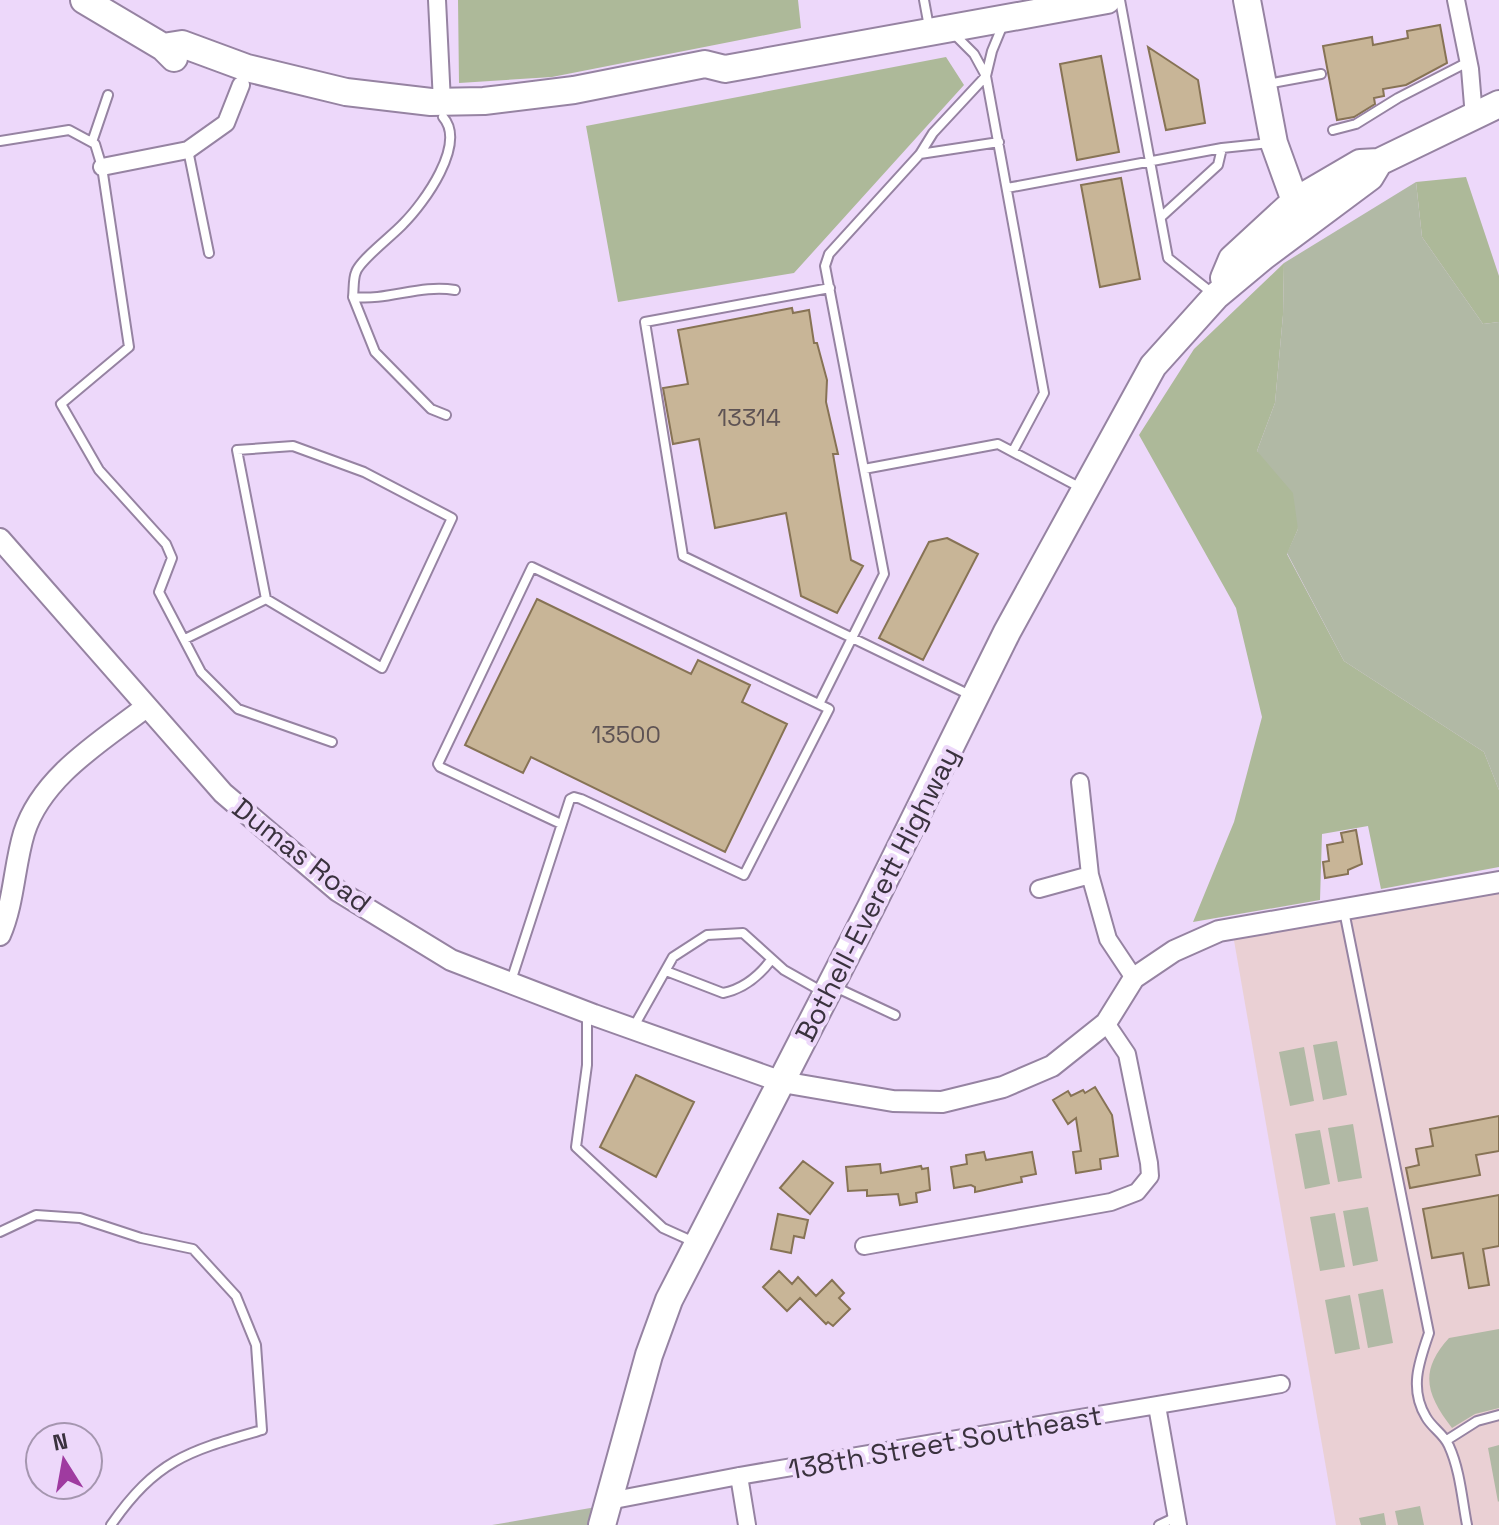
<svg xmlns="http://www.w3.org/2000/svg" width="1499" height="1525" font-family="'Space Grotesk',sans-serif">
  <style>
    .education { fill: #ead0d4 }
    .green { fill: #b1b9a5 }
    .forest { fill: #adb999 }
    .building { fill: #c8b597; stroke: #877355; stroke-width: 2 }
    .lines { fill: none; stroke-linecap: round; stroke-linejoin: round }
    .service-casing { stroke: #9683a2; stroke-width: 12 }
    .minor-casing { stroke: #9683a2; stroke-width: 20 }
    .tertiary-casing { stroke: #9683a2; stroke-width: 24 }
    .primary-casing { stroke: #9683a2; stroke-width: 30 }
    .service { stroke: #fff; stroke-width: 8 }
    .minor { stroke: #fff; stroke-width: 16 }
    .tertiary { stroke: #fff; stroke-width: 20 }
    .primary { stroke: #fff; stroke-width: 26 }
    .labels { text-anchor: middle; stroke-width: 8; stroke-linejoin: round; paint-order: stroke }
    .number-label { font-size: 24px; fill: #5e5354 }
    .street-label { font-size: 28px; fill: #3a323e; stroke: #edd8fa }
  </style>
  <rect width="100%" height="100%" fill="#edd8fa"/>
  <path class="education" d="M1499,882V1525H1336L1232,929Z"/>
  <path class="green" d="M1416,182L1422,237L1483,324L1499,322V790L1484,752L1344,661L1287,553L1298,529L1257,451L1275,403L1283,315L1284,263Z
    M1337,1041L1347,1095L1323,1100L1313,1045Z
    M1304,1047L1314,1101L1290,1106L1279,1052Z
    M1353,1124L1362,1178L1338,1182L1328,1128Z
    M1320,1130L1330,1184L1305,1189L1295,1134Z
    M1368,1207L1378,1261L1353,1266L1343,1211Z
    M1335,1213L1345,1267L1320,1271L1310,1217Z
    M1383,1289L1393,1343L1368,1348L1358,1294Z
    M1350,1295L1360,1349L1335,1354L1325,1300Z
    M1499,1329V1408L1475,1414L1452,1428C1427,1395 1418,1372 1449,1338Z
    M1499,1445V1501L1498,1502L1488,1448Z
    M602,1506L596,1525H492Z
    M1420,1506L1424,1525H1398L1395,1511Z
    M1384,1513L1386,1525H1361L1359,1518Z"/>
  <path class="forest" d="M458,0H798L801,28L552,77L459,83Z
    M946,57L964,85L794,273L618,302L586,126Z
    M1466,177L1499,276V322L1483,324L1422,237L1416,182Z
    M1284,263L1283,315L1275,403L1257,451L1293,493L1298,529L1287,554L1344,661L1484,752L1499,790V867L1381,889L1368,826L1322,834L1320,900L1193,922L1234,822L1262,717L1236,608L1139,435L1194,349Z"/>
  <path class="building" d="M1440,25L1447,63L1406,85L1383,89L1384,96L1374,98L1375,104L1354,117L1337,120L1323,46L1372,37L1373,45L1408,38L1407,31Z
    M1148,47L1198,80L1205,123L1166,130Z
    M1101,56L1119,152L1077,160L1060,64Z
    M1121,178L1140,279L1100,287L1081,185Z
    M792,308L793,313L809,310L814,343H817L827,380L826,402L838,454H833L851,560L863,566L837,613L801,596L786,513L715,528L699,439L673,444L663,388L688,384L678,330Z
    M947,538L978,554L923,660L879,638L929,542Z
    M537,599L691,674L698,660L750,685L742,702L787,724L725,852L531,757L523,773L465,745Z
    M1356,830L1362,864L1348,870V874L1325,878L1323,862L1329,861L1327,845L1343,842L1341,833Z
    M636,1075L694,1102L656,1177L600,1147Z
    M1095,1087L1112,1115L1118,1156L1100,1159L1101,1169L1076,1173L1073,1152L1081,1151L1076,1118L1068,1124L1053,1100L1068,1091L1071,1096L1083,1090L1085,1093Z
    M1499,1116V1151L1476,1155L1480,1175L1410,1188L1406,1168L1419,1165L1416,1149L1433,1146L1430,1129Z
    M984,1152L986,1160L1032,1152L1036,1174L1021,1177L1022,1182L975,1192V1187L971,1185L954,1188L951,1167L967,1164L966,1155Z
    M803,1161L833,1183L810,1214L780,1188Z
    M880,1164L881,1173L921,1166L922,1169L928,1168L930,1190L916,1193L917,1202L900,1205L898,1194L867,1196V1190L848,1191L846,1167Z
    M1499,1195V1246L1483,1249L1489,1285L1469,1288L1463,1253L1432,1258L1423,1209Z
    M778,1214L808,1220L804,1238L794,1236L791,1253L771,1249Z
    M779,1271L792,1284L798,1277L816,1296L832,1280L844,1293L839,1298L850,1309L833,1326L828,1322L826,1324L800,1298L787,1311L763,1287Z"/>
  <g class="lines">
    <g class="service-casing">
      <path id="service" d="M924,0L929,27
        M1120,0L1168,258L1212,293
        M953,33L974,54L986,76L1044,393L1013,451
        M1267,84L1321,74
        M443,117C467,144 424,203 403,224C393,235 360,260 356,272C353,279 354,289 353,297C388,301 420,284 455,290
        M1333,130L1356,124L1398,98L1468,62
        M0,141L69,130L95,144L102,167L129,347L61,404L99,470L166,544L172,558L159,592L201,672L238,709L332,742
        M92,142L108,95
        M188,150L209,253
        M920,154L933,133L986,76L992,51L1004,22
        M1007,188L1222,148L1270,143
        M1161,217L1218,165L1222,148
        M830,288L645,322L683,556L970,695
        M353,297L375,352L431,409L446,415
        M864,469L998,444L1081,488
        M185,639L266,599L237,450L293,446L364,472L452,518L382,668L266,599
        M819,704L884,574L825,266L829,254L920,154L999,142
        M1344,911L1429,1333C1419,1362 1409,1389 1426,1417C1432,1428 1444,1434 1449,1446C1460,1470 1462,1499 1467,1525
        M666,971L723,993C743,989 759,976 771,960
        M511,981L570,799L574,797L581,799L744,875L829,709L532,567L438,764L440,767L561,824
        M835,987L895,1015
        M587,1014V1065L576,1147L663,1228L694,1242
        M633,1028L673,957L707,935L743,933L784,970L823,992
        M0,1232L36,1215L80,1218L141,1238L193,1249L236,1296L256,1345L262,1430C189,1451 157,1459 111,1525
        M1447,1440L1477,1421L1499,1415
        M1159,1525L1176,1517"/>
    </g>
    <g class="minor-casing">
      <path id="minor" d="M437,0L442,102
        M1456,0L1470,69L1474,117
        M102,167L188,150L226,123L241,85
        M1080,782L1090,875L1108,939L1134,978
        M1039,889L1090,875
        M864,1246L1111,1202L1137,1192L1150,1176L1149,1163L1127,1054L1106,1023
        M1157,1406L1178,1525
        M739,1476L747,1525
        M609,1501L739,1476L1281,1384"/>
    </g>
    <g class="tertiary-casing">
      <path id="tertiary" d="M0,539L223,793L338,891L451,960L594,1015L782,1082L893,1101L942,1102L1003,1087L1052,1066L1106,1023L1134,978L1174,951L1219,931L1499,882
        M0,935C14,903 14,866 24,833C42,776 102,741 146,707"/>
    </g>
    <g class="primary-casing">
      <path id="primary" d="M84,0L163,47L174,58
        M1247,0L1274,143L1295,201
        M163,47L182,44L247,68L346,92L431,102L484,101L574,90L705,64L725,69L1107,0
        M1224,278L1232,259L1295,201L1360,163L1379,162L1499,104
        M602,1525L649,1355L669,1300L871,907L1007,632L1153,366L1216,296L1264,256L1370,177L1379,162"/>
    </g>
    <use href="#service" class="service"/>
    <use href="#minor" class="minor"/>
    <use href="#tertiary" class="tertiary"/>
    <use href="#primary" class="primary"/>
  </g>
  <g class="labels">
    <g class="number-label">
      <text x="749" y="426">13314</text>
      <text x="626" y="743">13500</text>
    </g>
    <g class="street-label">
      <text transform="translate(302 855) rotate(38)" y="10">Dumas Road</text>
      <text transform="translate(877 894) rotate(-63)" y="10">Bothell-Everett Highway</text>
      <text transform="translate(945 1442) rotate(-10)" y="10">138th Street Southeast</text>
    </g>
  </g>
  <g transform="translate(64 1461) rotate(349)"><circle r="38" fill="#edd8fa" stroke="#a596af" stroke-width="2"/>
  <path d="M0-6L14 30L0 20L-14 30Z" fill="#9f3ba0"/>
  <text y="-12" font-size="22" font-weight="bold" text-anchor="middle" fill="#3a323e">N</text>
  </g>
</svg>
